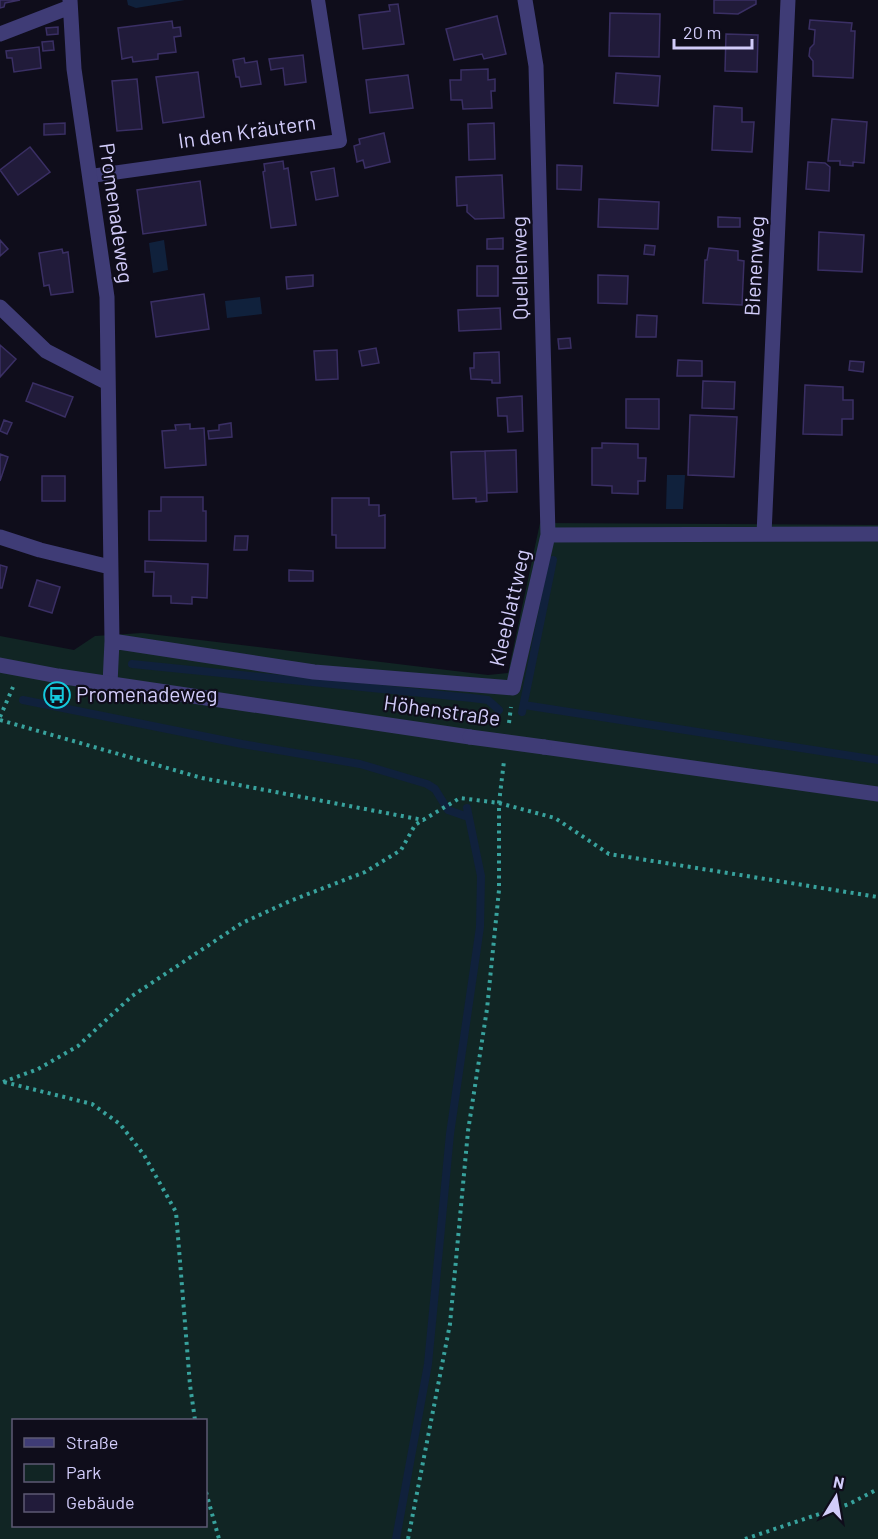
<svg xmlns="http://www.w3.org/2000/svg" width="878" height="1539" font-family="Barlow,sans-serif">
  <style>
    .green { fill: #112524; fill-rule: evenodd }
    .water { fill: #10213c }
    .lines { fill: none; stroke-linecap: round; stroke-linejoin: round }
    .stream { stroke: #10213c; stroke-width: 8 }
    .building { fill: #211b3a; stroke: #3a2f64; stroke-width: 1.5 }
    .path { stroke: #38a29d; stroke-width: 4; stroke-dasharray: 3 4.5; stroke-linecap: butt }
    .service { stroke: #3f3c76; stroke-width: 14 }
    .minor { stroke: #3f3c76; stroke-width: 15 }
    .tertiary { stroke: #3f3c76; stroke-width: 15 }
    .tertiary-bridge { stroke: #3f3c76; stroke-width: 15 }
    .labels { text-anchor: middle; stroke-width: 4.5; stroke-linejoin: round; paint-order: stroke }
    .street-label { font-size: 21px; fill: #d2ccfa; stroke: #0f0d1b }
    .poi-label { font-size: 21px; fill: #d2ccfa; stroke: #0f0d1b; text-anchor: start }
  </style>
  <rect width="100%" height="100%" fill="#0f0d1b"/>
  <path class="green" d="M540,523L878,525V1539H0V636L74,650L95,636L142,633L488,675L508,673ZM14,1420H206V1526H14Z"/>
  <path class="water" d="M127,0H185L136,8L128,5Z
    M164,240L168,270L153,273L149,243Z
    M260,297L262,314L227,318L225,301Z
    M667,475H685L683,509H666Z"/>
  <g class="lines">
    <path class="stream" d="M132,664L472,698L488,700L499,710
      M23,700L242,744L360,764L427,784L435,789L448,810L468,817
      M524,705L878,760
      M522,712L553,560
      M396,1539L428,1364L450,1134L480,927L481,876L467,808"/>
  </g>
  <path class="building" d="M0,0H20L5,3L4,7L0,8Z
    M714,0H756V4L738,14L714,13Z
    M398,4L404,44L363,49L359,15L390,11L389,5Z
    M610,13L660,14L659,57L609,56Z
    M497,16L506,54L484,59L482,54L454,60L446,29Z
    M810,20L852,23L851,31H855L853,78L813,76V61L809,56L810,48L814,44L815,30L809,29Z
    M172,21L173,28L180,27L181,36L174,37L176,52L158,54V59L133,62L132,57L122,59L118,28Z
    M58,27V34L47,35L46,28Z
    M726,34L758,35L757,72L725,71Z
    M53,41L54,50L43,51L42,42Z
    M39,47L41,68L14,72L12,58H7L6,51Z
    M303,55L306,82L285,85L283,68L271,70L269,59Z
    M244,58L245,63L257,61L261,84L241,87L239,77H236L233,60Z
    M488,69V80L495,79V91H491L492,108L463,109L462,100H451L450,80H461V70Z
    M198,72L204,117L163,123L156,77Z
    M616,73L660,76L658,106L614,103Z
    M408,75L413,108L370,113L366,80Z
    M137,79L142,129L117,131L112,81Z
    M714,106L742,108V122H754L752,152L712,150Z
    M832,119L867,122L864,163L853,162V166L840,165V161H828Z
    M65,123V134L44,135V124Z
    M494,123L495,159L469,160L468,124Z
    M384,133L390,162L365,168L363,160L357,162L354,146L360,144L359,139Z
    M30,147L50,172L18,195L0,170Z
    M283,161L284,169L288,168L296,225L271,228L263,172L265,171L264,164Z
    M808,162L825,163L830,167L829,191L806,189Z
    M557,165L582,166L581,190L557,189Z
    M334,168L338,196L316,200L311,172Z
    M502,175L504,218L475,219L467,212V205L457,206L456,177Z
    M200,181L206,225L143,234L137,190Z
    M599,199L659,202L658,229L598,227Z
    M718,217L740,218V227H718Z
    M819,232L864,235L862,272L818,270Z
    M503,238V249H487V239Z
    M0,240L8,249L0,256Z
    M645,245L655,246L654,255L644,254Z
    M709,248L738,251V260L744,261L742,305L703,303L705,260H707Z
    M62,249L63,253L68,252L73,292L51,295L49,285L44,286L39,253Z
    M477,266H498V296H477Z
    M313,275V286L287,289L286,277Z
    M598,275L628,276L627,304L598,303Z
    M204,294L209,329L156,337L151,302Z
    M500,308L501,329L459,331L458,310Z
    M637,315L657,316L656,337H636Z
    M570,338L571,348L559,349L558,339Z
    M0,345L16,359L0,377Z
    M376,348L379,363L362,366L359,351Z
    M337,350L338,379L316,380L314,351Z
    M499,352L500,383H492V380L471,379L470,368H474V353Z
    M678,360L702,361V376H677Z
    M850,361L864,362L863,372L849,370Z
    M703,381L735,382L734,409L702,408Z
    M33,383L73,397L65,417L26,401Z
    M805,385L843,387V400H853V419H842V435L803,434Z
    M522,396L523,431L508,432L507,416H498L497,398Z
    M626,399H659V429L626,428Z
    M690,415L737,417L734,477L688,475Z
    M4,420L12,423L7,434L0,431Z
    M231,423L232,437L209,439L208,431L219,430V425Z
    M190,424V429L204,428L206,465L165,468L162,431L176,430L175,425Z
    M602,443L638,444V458H646L645,481H638V494L612,493V486L592,485V448H602Z
    M516,450L517,492L487,493L485,451Z
    M485,451L487,501L476,502V498L453,499L451,452Z
    M0,454L8,457L0,481Z
    M42,476H65V501H42Z
    M161,497H203V511H206V541L149,540V511H161Z
    M332,498H369V505H379V516L385,515V548H336V535H332Z
    M235,536H248L247,550H234Z
    M145,561L208,564L207,598L192,597V604L171,603V596H153L154,572H145Z
    M0,565L7,567L2,588H0Z
    M289,570L313,571V581H289Z
    M37,580L60,587L52,613L29,606Z"/>
  <g class="lines">
    <path class="path" d="M0,717L13,687
      M0,720L202,778L423,820L460,798L499,803L555,818L609,854L878,897
      M509,723L511,707
      M3,1082L38,1069L78,1046L132,996L242,923L290,901L365,872L401,850L415,825L423,820
      M4,1082L92,1104L120,1124L144,1155L176,1212L190,1385L195,1420
      M206,1492L219,1539
      M408,1539L450,1324L468,1131L487,1009L499,890V803L504,761
      M745,1539L849,1504L878,1489"/>
    <path class="service" d="M91,176L340,141L318,0"/>
    <path class="minor" d="M70,0L74,69L107,297L112,641L110,684
      M0,34L70,7
      M0,307L46,351L108,383
      M764,534L788,0
      M548,535L878,534
      M0,537L40,550L110,567
      M112,641L314,672L513,688L548,535L536,66L525,0"/>
    <path class="tertiary" d="M0,665L58,676L470,737
      M544,747L878,794"/>
    <path class="tertiary-bridge" d="M470,737L544,747"/>
  </g>
  <defs>
    <g id="bus-ring" transform="scale(1.35)"><circle r="9.5" fill="#0f0d1b" stroke="#15c8dd" stroke-width="1.5"/><path d="M-5-6H5V4H4V6H2V4H-2V6H-4V4H-5ZM-3.5-4V0h7V-4ZM-3.5 1.2v1.5H-2V1.2ZM2 1.2v1.5H3.5V1.2Z" fill="#15c8dd"/></g>
  </defs>
  <g fill-rule="evenodd">
    <use href="#bus-ring" x="57" y="695"/>
  </g>
  <g class="labels">
    <g class="street-label">
      <text transform="translate(247 132) rotate(-8)" y="7">In den Kräutern</text>
      <text transform="translate(116 213) rotate(82)" y="7">Promenadeweg</text>
      <text transform="translate(755 266) rotate(-87)" y="7">Bienenweg</text>
      <text transform="translate(520 268) rotate(-91)" y="7">Quellenweg</text>
      <text transform="translate(510 608) rotate(-77)" y="7">Kleeblattweg</text>
      <text transform="translate(442 711) rotate(8)" y="7">Höhenstraße</text>
    </g>
    <g class="poi-label">
      <text x="76" y="702">Promenadeweg</text>
    </g>
  </g>
  <rect x="12" y="1419" width="195" height="108" fill="#0f0d1b" stroke="#5d5974" stroke-width="1.5"/>
  <rect x="24" y="1438" width="30" height="9" fill="#3f3c76" stroke="#5d5974" stroke-width="1.5"/>
  <text x="66" y="1449" font-size="18" fill="#d2ccfa">Straße</text>
  <rect x="24" y="1464" width="30" height="18" fill="#112524" stroke="#5d5974" stroke-width="1.5"/>
  <text x="66" y="1479" font-size="18" fill="#d2ccfa">Park</text>
  <rect x="24" y="1494" width="30" height="18" fill="#211b3a" stroke="#5d5974" stroke-width="1.5"/>
  <text x="66" y="1509" font-size="18" fill="#d2ccfa">Gebäude</text>
  <g transform="translate(836 1497) rotate(11)" stroke="#0f0d1b" stroke-width="4.5" paint-order="stroke">
  <path d="M0-4.5L10 22L0 15L-10 22Z" fill="#d2ccfa"/>
  <text y="-9" font-size="16" font-weight="bold" text-anchor="middle" fill="#d2ccfa">N</text>
  </g>
  <path d="M674 39v9h78v-9" fill="none" stroke="#d2ccfa" stroke-width="3"/>
  <text x="683" y="39" font-size="18" fill="#d2ccfa" stroke="#0f0d1b" stroke-width="4.5" paint-order="stroke">20 m</text>
</svg>
